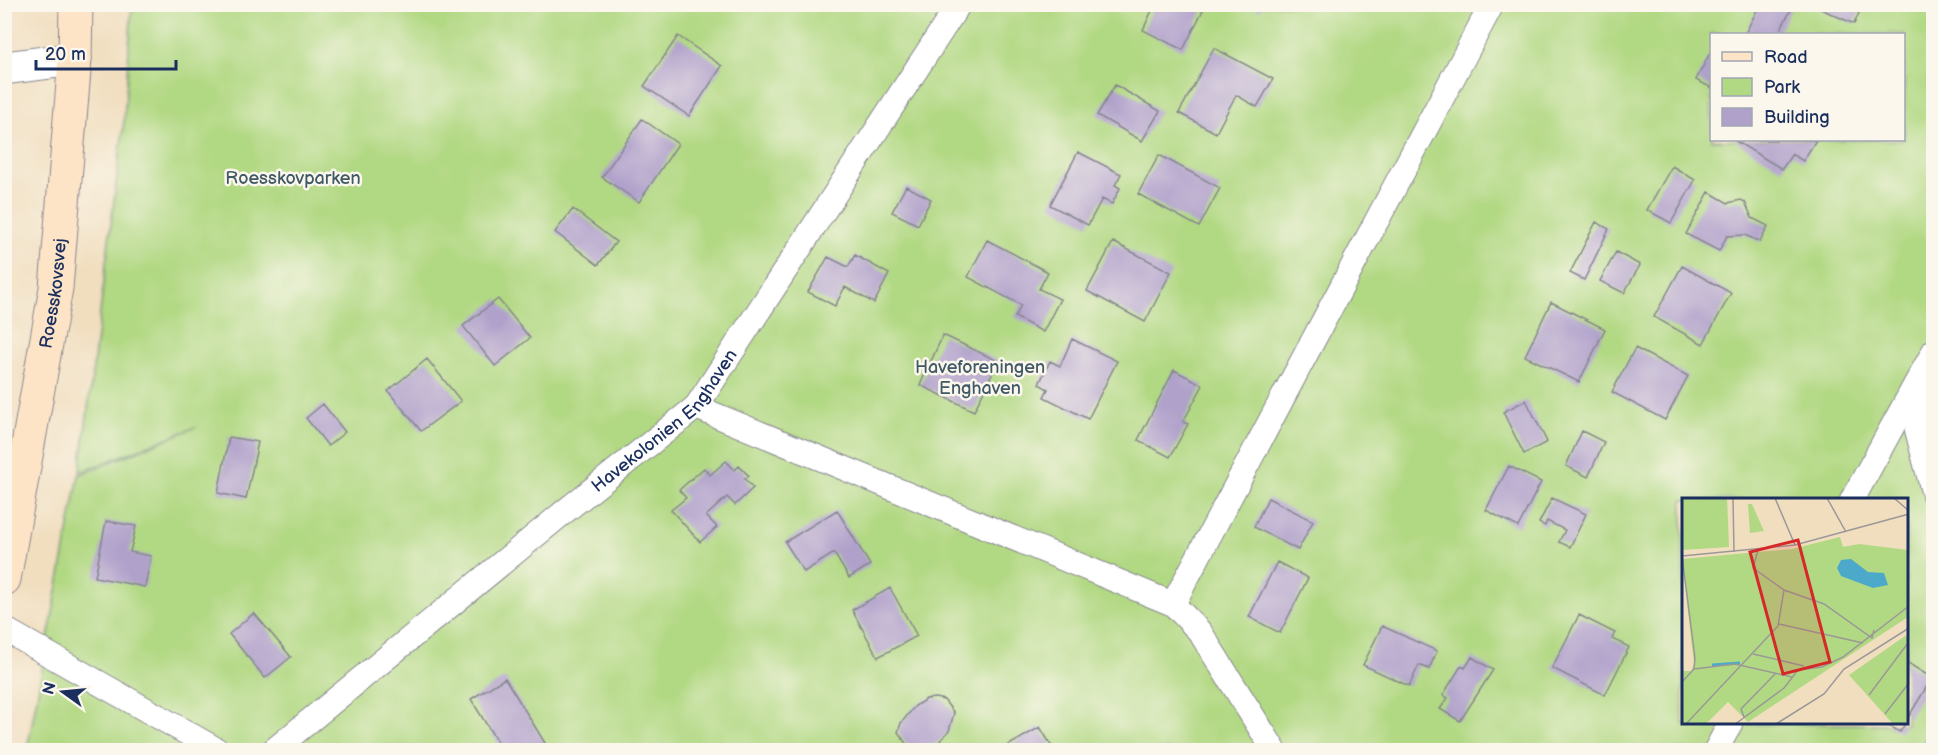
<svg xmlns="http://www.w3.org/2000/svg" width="1938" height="755" font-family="'Balsamiq Sans',sans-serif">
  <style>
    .green { fill: #b1d882; stroke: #668470; stroke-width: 1.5; fill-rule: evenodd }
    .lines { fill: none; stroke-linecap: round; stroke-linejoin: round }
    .stream { stroke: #4ca9ca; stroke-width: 14 }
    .building { fill: #b0a1cb }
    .lane-casing { stroke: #86868e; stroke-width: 26 }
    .street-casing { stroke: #86868e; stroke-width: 35 }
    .secondary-casing { stroke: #86868e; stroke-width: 35 }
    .lane { stroke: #fff; stroke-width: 24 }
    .street { stroke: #fff; stroke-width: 33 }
    .secondary { stroke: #fee4c6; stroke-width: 33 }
    .labels { text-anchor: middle; stroke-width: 5; stroke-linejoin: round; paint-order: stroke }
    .park-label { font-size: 18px; fill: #405967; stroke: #fbf7ec }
    .street-label { font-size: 18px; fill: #1b2f5e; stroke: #fbf7ec }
    .inset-river { fill: none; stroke: #4ca9ca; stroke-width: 3 }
    .inset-road { fill: none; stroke: #9b9898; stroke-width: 1.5 }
    .view { fill: #d62828; fill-opacity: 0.15; stroke: #d62828; stroke-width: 3 }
    .inset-edge { fill: none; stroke: #1b2f5e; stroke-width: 3 }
  </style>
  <rect width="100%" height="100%" fill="#fbf7ec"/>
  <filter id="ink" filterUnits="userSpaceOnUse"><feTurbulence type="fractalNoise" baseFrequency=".0167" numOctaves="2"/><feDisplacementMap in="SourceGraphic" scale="12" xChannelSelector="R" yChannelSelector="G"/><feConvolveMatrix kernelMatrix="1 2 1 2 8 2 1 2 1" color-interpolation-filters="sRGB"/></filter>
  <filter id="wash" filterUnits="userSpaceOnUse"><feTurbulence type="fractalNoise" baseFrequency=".008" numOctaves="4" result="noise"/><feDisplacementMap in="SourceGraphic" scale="24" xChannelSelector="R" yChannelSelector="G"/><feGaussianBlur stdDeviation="1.35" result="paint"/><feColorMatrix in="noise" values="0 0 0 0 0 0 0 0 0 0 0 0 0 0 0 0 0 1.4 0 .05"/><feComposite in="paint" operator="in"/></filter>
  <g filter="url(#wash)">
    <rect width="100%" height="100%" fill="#f1debf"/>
    <path class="green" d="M132,5H1933V750H27L79,475L196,427L80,472L124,121ZM1712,34H1904V140H1712ZM1683,500H1906V724H1683Z"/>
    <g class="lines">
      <path class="stream" d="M1926,750L1934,736"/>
    </g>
    <g id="blocks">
      <path class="building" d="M1155,4H1206L1183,50L1143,30Z
        M1248,4H1263L1260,11Z
        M1760,4H1794L1778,34H1745Z
        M1823,4H1863L1854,24L1821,9Z
        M678,36L722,66L689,116L644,86Z
        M1214,48L1273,79L1257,107L1236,95L1216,133L1179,113Z
        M1709,55L1712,56V88L1696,80Z
        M1115,85L1160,111L1142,141L1097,115Z
        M642,119L678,144L639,202L602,177Z
        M1734,140H1816L1803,161L1792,154L1782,169Z
        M1078,152L1121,174L1115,185L1120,188L1112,204L1102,199L1088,225L1050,205Z
        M1159,155L1220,188L1199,227L1138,194Z
        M1672,166L1695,180L1671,223L1647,210Z
        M906,186L931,199L918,225L892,212Z
        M1709,192L1728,203L1741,200L1745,202L1752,218L1768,226L1760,242L1745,235L1727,236L1719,251L1686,234Z
        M573,209L616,242L598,265L555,232Z
        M1596,222L1609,229L1584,280L1570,273Z
        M987,240L1048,272L1039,289L1060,299L1043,332L1015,317L1021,305L968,277Z
        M1113,242L1171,272L1145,322L1087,291Z
        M1616,252L1640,265L1624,293L1600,281Z
        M855,255L889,274L874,303L845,287L835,306L808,292L828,257L848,267Z
        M1682,266L1731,293L1703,344L1654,317Z
        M498,299L530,338L495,366L463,326Z
        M1551,302L1605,329L1579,382L1525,356Z
        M943,335L998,361L974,411L920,385Z
        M1072,339L1117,361L1088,419L1044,397L1048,389L1039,384L1050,361L1060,366Z
        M1635,348L1688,376L1665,420L1612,392Z
        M427,359L461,401L421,431L388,391Z
        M1174,370L1203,385L1183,422L1188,424L1170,457L1138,440Z
        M1526,400L1547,442L1524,454L1503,412Z
        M323,404L345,432L328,446L306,418Z
        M1582,431L1604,442L1588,477L1566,466Z
        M229,437L258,442L246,499L218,493Z
        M726,461L735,470L739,466L749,476L745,479L753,488L735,505L727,497L706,516L717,527L700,542L671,510L686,498L679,490L704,468L710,475Z
        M1509,466L1541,482L1518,527L1486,510Z
        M1268,498L1313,521L1298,550L1254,527Z
        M1552,498L1586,514L1570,547L1559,542L1565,530L1547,521L1545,526L1539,523Z
        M837,510L870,565L849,578L834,553L804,572L785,542Z
        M106,521L136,526L130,552L151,556L145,587L95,577Z
        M1277,562L1308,578L1280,633L1249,617Z
        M890,588L917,636L878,657L852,610Z
        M254,613L291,657L265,678L229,634Z
        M1579,615L1615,633L1612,639L1629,647L1605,695L1552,668Z
        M1382,626L1437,651L1429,669L1419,665L1409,686L1363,665Z
        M1472,657L1493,670L1460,721L1440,709L1448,698L1443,695L1461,666L1465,668Z
        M1906,662L1932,678L1906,721Z
        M505,678L545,743L532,750H502L471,699Z
        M935,698L944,700L954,713L949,731L939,742L930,746L907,745L898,732L901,723L915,706L926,699Z
        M1886,724H1905L1900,732Z
        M1040,727L1054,750H1006L1004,748Z"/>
    </g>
  </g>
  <g filter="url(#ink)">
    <use href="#blocks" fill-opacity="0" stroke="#86868e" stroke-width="1.5"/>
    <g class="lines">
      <g class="lane-casing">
        <g id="lane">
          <path d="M1929,376L1917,430L1934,495"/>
          <path d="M696,407L1173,604L1200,632L1274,750"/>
          <path d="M1852,500L1934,351"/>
          <path d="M1173,604L1492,4"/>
          <path d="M4,629L217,750"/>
          <path id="s1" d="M274,750L564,512L696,407L959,4"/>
          <path d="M1716,750L1730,724"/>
        </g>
      </g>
      <g class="street-casing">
        <path id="street" d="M4,68L75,59"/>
      </g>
      <g class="secondary-casing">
        <g id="secondary">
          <path id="s2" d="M4,579L56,288L75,59L76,4"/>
        </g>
      </g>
      <use href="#lane" class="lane"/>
      <use href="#street" class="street"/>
      <use href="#secondary" class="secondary"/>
    </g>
  </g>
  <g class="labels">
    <g class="park-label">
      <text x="293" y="184">Roesskovparken</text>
      <text x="980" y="373">Haveforeningen<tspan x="980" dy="21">Enghaven</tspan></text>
    </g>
    <g class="street-label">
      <text dy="6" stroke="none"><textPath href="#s2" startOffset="290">Roesskovsvej</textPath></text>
      <text dy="6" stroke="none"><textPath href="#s1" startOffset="512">Havekolonien Enghaven</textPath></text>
    </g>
  </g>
  <g transform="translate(1682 498)">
    <rect width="226" height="226" fill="#f1debf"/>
    <path d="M0,0H45L47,49L0,52ZM66,6H70L82,33L68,35ZM158,39L161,49L177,46L226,52V119L66,224L46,204L24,226H0V173H9L12,166L0,61L110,51ZM226,136V226H211L167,177Z" fill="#b1d882"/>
    <path d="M169,61L186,74L202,75L206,87L191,90L159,78L155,70L159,62Z" fill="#4ca9ca"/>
    <path class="inset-river" d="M30,167L58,165"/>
    <path class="inset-road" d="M51,0L52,54M93,0L113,47M145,0L164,34M212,0L227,13M76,52L71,70L102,92L142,106L190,140L192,132M0,58L113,47L227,16M97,126L181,145M71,156L122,168M12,171L53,166L110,179M0,184L12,171L13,160L0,58M187,197L226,145M203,216L227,185M62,219L59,211L93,176M94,226L142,196L162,171L227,130M3,227L96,128L102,92M52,227L102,190L116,172L140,169L161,159L227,108"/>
    <path class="view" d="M116,42L148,164L101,176L68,54Z"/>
    <rect width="226" height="226" class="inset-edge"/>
  </g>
  <rect width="1938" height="755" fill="none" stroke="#fbf7ec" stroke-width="24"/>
  <rect x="1710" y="33" width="195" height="108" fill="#fbf7ec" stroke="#a1a7b3" stroke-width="1.5"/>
  <rect x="1722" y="52" width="30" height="9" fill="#fee4c6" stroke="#a1a7b3" stroke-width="1.5"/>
  <text x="1764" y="63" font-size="18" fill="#1b2f5e">Road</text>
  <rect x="1722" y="78" width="30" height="18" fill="#b1d882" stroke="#a1a7b3" stroke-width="1.5"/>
  <text x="1764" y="93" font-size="18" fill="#1b2f5e">Park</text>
  <rect x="1722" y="108" width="30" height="18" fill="#b0a1cb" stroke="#a1a7b3" stroke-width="1.5"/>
  <text x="1764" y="123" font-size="18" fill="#1b2f5e">Building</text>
  <g transform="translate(63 692) rotate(285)" stroke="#fbf7ec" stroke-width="4.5" paint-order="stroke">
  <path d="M0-4.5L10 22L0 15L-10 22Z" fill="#1b2f5e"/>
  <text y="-9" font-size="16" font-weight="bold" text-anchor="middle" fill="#1b2f5e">N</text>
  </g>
  <path d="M36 60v9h140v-9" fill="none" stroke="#1b2f5e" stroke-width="3"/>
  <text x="45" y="60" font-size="18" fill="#1b2f5e" stroke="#fbf7ec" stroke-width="4.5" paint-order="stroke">20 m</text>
</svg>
